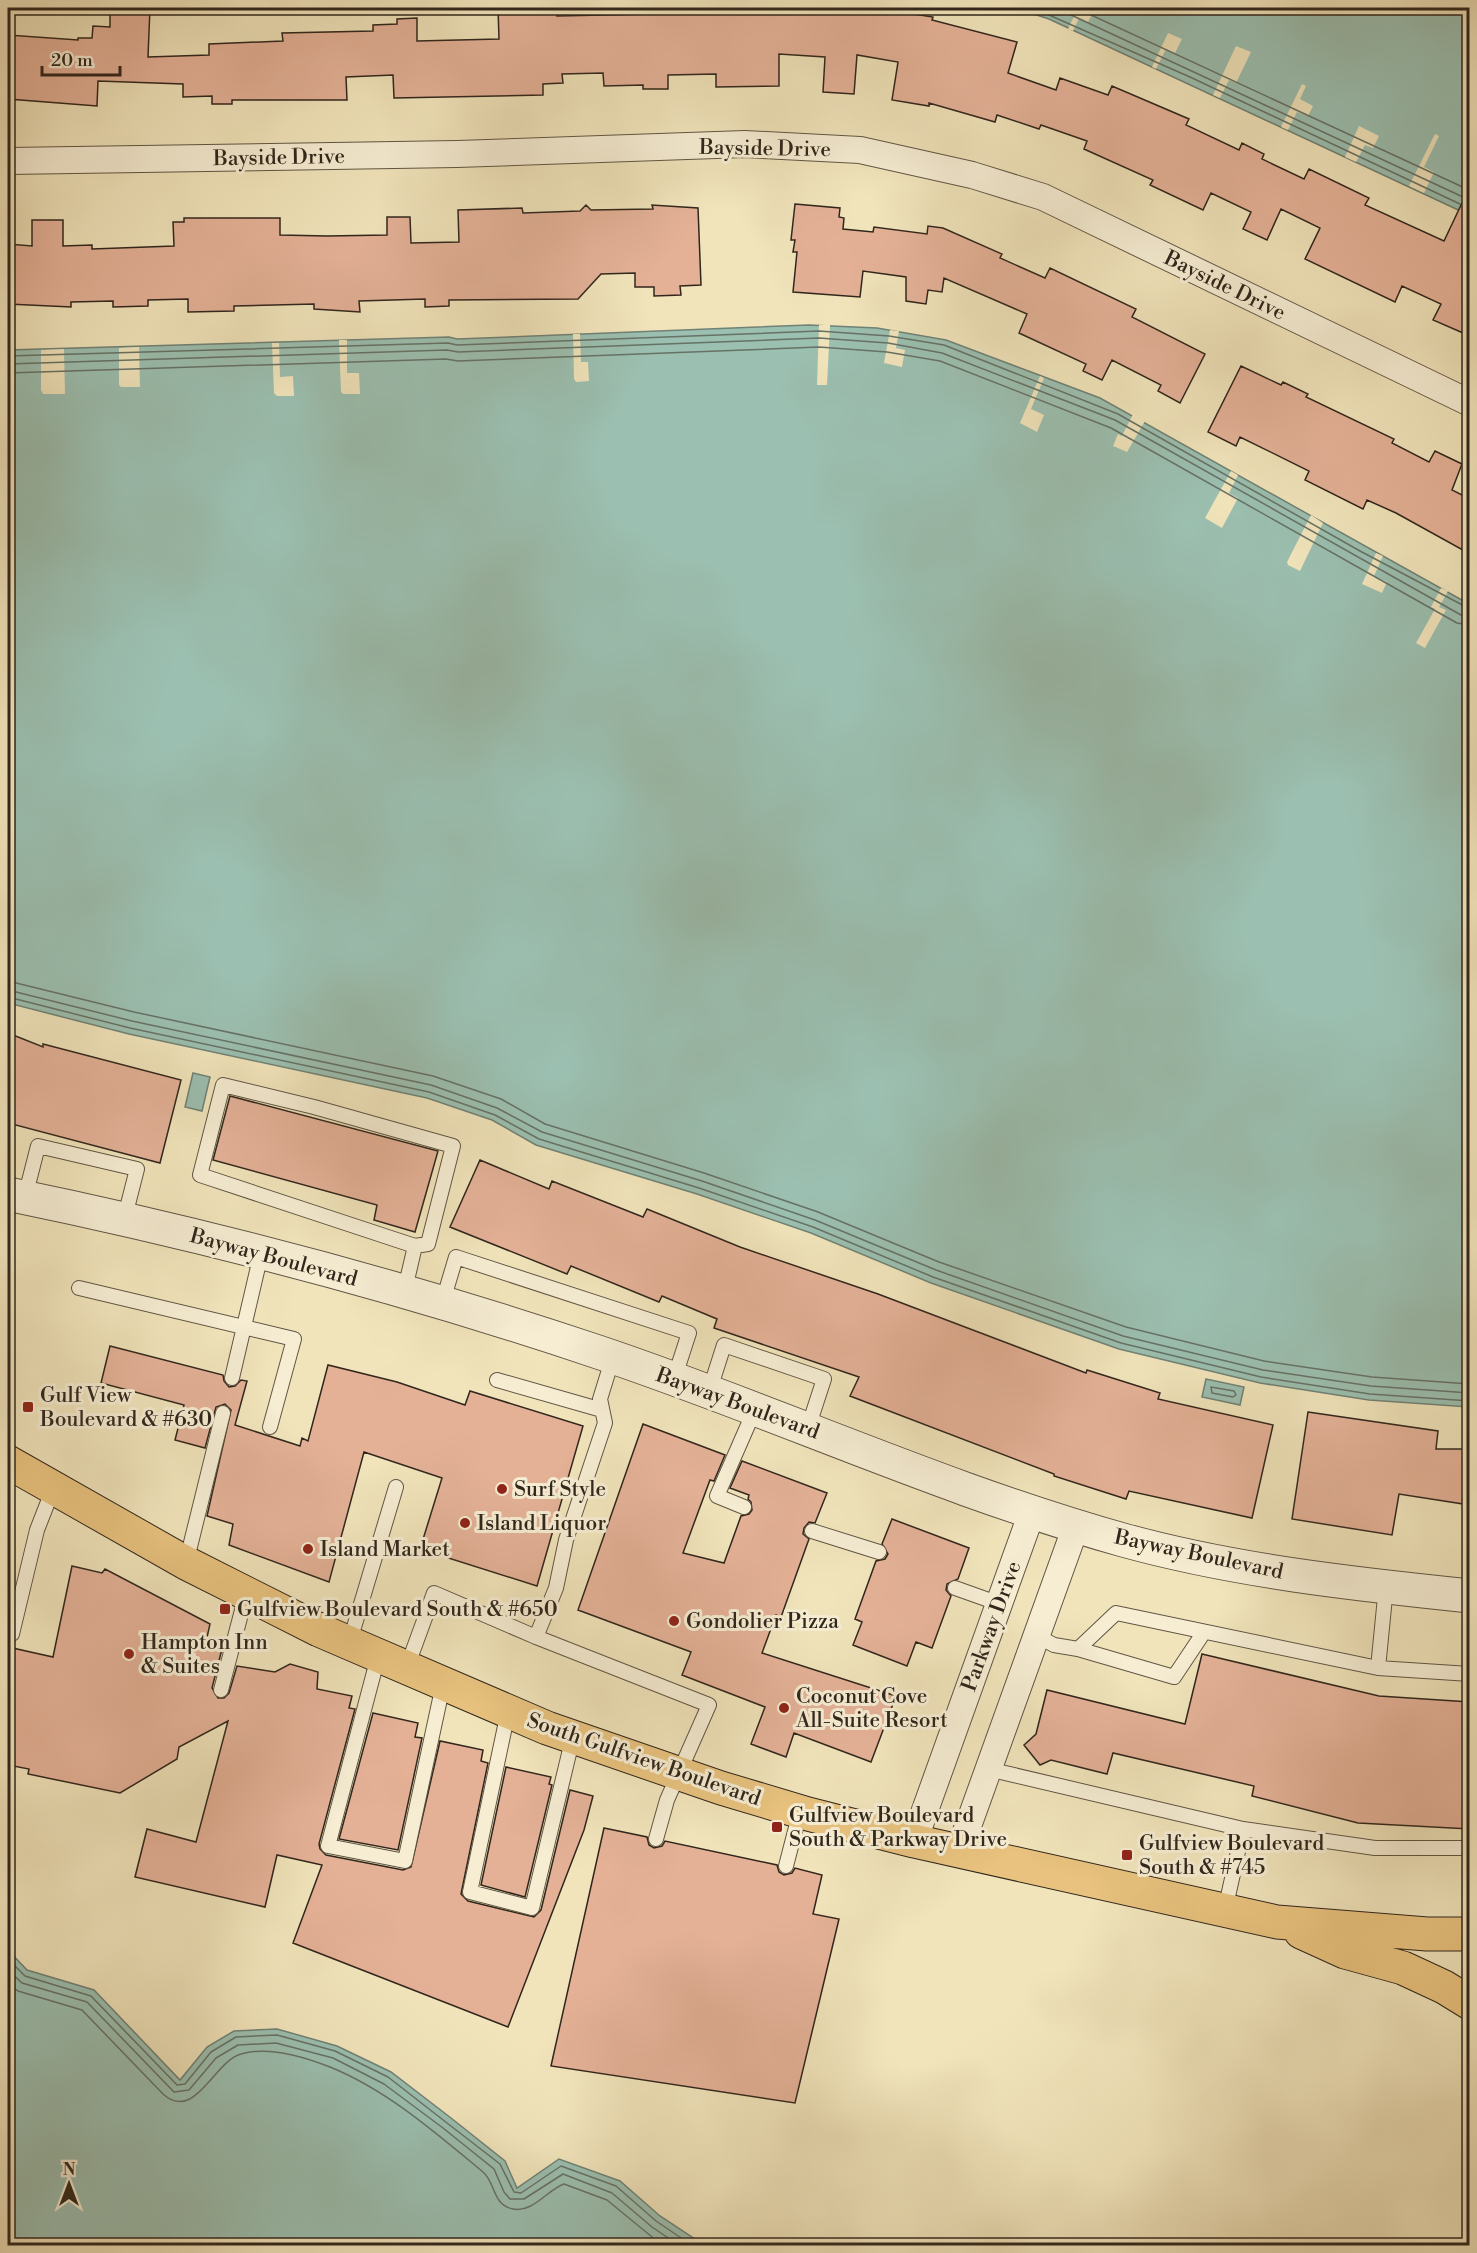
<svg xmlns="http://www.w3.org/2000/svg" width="1477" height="2253" font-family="'Libre Bodoni',serif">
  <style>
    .water { fill: #9bbfb0; stroke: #708275; stroke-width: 1.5 }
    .pier { fill: #f1e4bb }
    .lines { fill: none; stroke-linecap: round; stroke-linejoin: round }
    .shore { stroke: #667266; stroke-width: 1.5 }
    .building { fill: #e4b197; stroke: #30261c; stroke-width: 1.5 }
    .service-casing { stroke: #605644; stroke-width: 16 }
    .minor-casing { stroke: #605644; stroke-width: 28 }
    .tertiary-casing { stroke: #605644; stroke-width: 35 }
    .primary-casing { stroke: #30261c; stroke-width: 35 }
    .service { stroke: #f6edd3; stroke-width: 14 }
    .minor { stroke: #f6edd3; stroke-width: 26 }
    .tertiary { stroke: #f6edd3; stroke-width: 33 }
    .primary { stroke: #e8c27e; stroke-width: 33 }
    .poi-dot { fill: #8f2418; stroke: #f6edd3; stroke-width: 2 }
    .labels { text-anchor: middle; stroke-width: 6; stroke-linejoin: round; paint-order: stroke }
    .street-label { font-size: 21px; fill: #30261c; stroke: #f6edd3 }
    .poi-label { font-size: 21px; fill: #30261c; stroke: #f6edd3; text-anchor: start }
  </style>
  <rect width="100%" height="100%" fill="#f1e4bb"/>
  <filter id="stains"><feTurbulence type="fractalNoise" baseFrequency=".00333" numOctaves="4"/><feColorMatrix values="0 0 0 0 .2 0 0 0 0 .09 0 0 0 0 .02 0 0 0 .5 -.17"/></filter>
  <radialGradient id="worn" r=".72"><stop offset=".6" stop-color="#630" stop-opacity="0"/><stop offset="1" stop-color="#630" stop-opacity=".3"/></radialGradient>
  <path class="water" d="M1015,8H1469V215L1049,19Z
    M809,325L877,328L946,340L1100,398L1469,604V1407L1369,1400L1260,1383L1119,1349L931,1283L811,1233L697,1194L536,1145L492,1120L427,1098L129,1034L8,1003V350L449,337L457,339Z
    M193,1073L210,1077L202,1111L185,1107Z
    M1206,1379L1244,1387L1240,1405L1202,1397Z
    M8,1950L27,1970L94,1990L180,2080L207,2047L234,2031L277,2029L337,2046L391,2072L451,2118L505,2161L517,2188L559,2159L620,2181L660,2216L704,2245H8Z"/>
  <path class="pier" d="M1078,8H1095L1088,22L1079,18L1073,31L1068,29Z
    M1168,33L1182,39L1175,53L1166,49L1156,69L1152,67Z
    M1236,46L1251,52L1236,83L1229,80L1220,98L1213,95Z
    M1302,84L1306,86L1300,99L1313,106L1308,116L1297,112L1288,130L1281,127Z
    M1359,126L1379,136L1373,148L1365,145L1356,162L1345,157Z
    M1435,134L1439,136L1424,167L1434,172L1424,193L1409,186Z
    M819,325H830L827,385H817Z
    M890,330L899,331L896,348L905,350L902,367L884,363Z
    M573,334H580L581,362H588L589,381L576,382L574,379Z
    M339,340H347V373H359L360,394H343L341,392Z
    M272,343H279L280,377L293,376L294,396H277L274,393Z
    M139,347L140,387H121L119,385V348Z
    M64,349L65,394H43L41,390V350Z
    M1040,376L1044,378L1031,409L1044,415L1037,432L1020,423Z
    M1133,414L1145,421L1127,452L1113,446L1118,434L1122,436Z
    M1231,471L1238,475L1229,493L1238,498L1222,528L1205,518Z
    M1311,515L1323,523L1300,571L1288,565L1287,562Z
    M1376,553L1383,556L1374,576L1387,582L1382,593L1362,584Z
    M1441,588L1448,591L1439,607L1446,610L1425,648L1416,643L1435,609L1431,607Z"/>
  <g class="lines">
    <path class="shore" d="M1033,8L1190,77L1460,204
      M1056,8L1463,197
      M1076,8L1467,189
      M8,356L448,343L457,345L819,331L889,336L944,345L1118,414L1360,551L1470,609
      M8,364L447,350L458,352L819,338L888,343L942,353L1115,420L1461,615L1470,616
      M8,373L446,359L458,361L819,347L887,352L940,361L1111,428L1457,623L1470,625
      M8,981L134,1012L433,1076L501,1099L545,1124L704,1173L818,1212L939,1262L1126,1327L1264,1361L1372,1377L1470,1384
      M8,990L132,1021L431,1085L497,1108L542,1132L702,1181L815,1220L936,1270L1123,1336L1263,1370L1371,1386L1470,1393
      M8,997L130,1028L429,1092L495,1115L539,1139L699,1188L813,1227L933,1277L1121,1343L1261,1377L1370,1394L1470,1401
      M1211,1387L1234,1391L1236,1395L1233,1397L1212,1393Z
      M8,1959L25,1976L91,1996L177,2085L185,2084L211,2052L236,2037L277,2035L335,2051L388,2077L447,2123L500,2164L514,2192L521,2193L561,2166L616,2186L656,2221L693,2246
      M8,1970L22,1983L87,2002L174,2092L189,2090L216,2058L238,2045L276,2043L333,2058L384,2084L443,2128L494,2169L504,2192L510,2199H524L563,2174L612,2193L652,2227L680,2246
      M8,1983L18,1991L82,2010L163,2094C195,2123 214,2061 241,2054C268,2046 305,2057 330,2067C387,2090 436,2133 483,2172C496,2183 492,2205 513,2209C533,2213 547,2190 564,2184L607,2200L663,2246"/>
  </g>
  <path class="building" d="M110,8H150L148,57L209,55V44L283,41L282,33L373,31V25L397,24V19L417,18V41L499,39L498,8H557V16L651,14V8H750V13H796V8H814L893,13L894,11L933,17L932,20L1017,42L1008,73L1056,90L1060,78L1108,95L1112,86L1189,119L1186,125L1239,150L1242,143L1264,154L1262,159L1304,179L1309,169L1369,198L1365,205L1444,241L1470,186V336L1433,320L1441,304L1402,286L1395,302L1305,259L1320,228L1281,209L1267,240L1243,229L1251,212L1211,193L1203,210L1150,185L1153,180L1084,149L1087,141L1041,125L1039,129L997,115L995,122L929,103V106L892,100L898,62L857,55L854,94L823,92L825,57L779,54V86L716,87V74L668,75V89H643V85L604,86L603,73L562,74L563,83L543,84V95L394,98L393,75L346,77L347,100H232V104H212V96L183,97V84L98,81L97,106L8,99V35L78,40V38H92L93,26L110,27Z
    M795,204L840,208L839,217L844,218L843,229L873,232L874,227L927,234L928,226L943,228L1002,254L1000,258L1045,278L1050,268L1136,309L1132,317L1205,354L1180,403L1158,391L1161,385L1112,360L1102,380L1083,371L1086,364L1019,333L1027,314L944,278L942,292L928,290L926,304L906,301V277L863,271L860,297L793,292L797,252H793L795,240H791Z
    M586,205L591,210L653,209L652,205L698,208L701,285L680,286L681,295L654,296V287H635V273L601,274L578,299L449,300V306L425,307V299L359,301L360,312L314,309V304L234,306V311L188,312V299L148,300V306L113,307V301L71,302V307L8,304V244L32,246V220H63V246L92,245V249L174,246L173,222H184V218H280V235L327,236L387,235V217H410L411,243L459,242L458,210L522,208L523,213L580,211Z
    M1241,366L1281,385L1283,382L1308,394L1306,397L1394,439L1392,443L1429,462L1435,451L1462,464L1452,490L1470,499V554L1396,513L1367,500L1363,509L1305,480L1309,471L1240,437L1236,446L1208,432Z
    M8,1033L43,1047V1044L181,1080L160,1163L8,1123Z
    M230,1096L438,1151L415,1232L374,1220L377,1205L213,1160Z
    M480,1160L549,1189L552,1181L643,1217L647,1209L740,1247L878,1294L1086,1373L1087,1370L1160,1393L1158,1399L1273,1425L1252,1518L1129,1491L1126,1499L1054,1476V1474L850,1396L859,1377L714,1328L717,1319L662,1296L659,1302L571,1266L567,1274L450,1227Z
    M110,1346L223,1375L224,1381L229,1387L235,1386L241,1380L247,1381L235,1425L300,1446L302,1438L308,1441L328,1365L397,1382L465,1405L470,1391L583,1426L537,1586L420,1549L442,1478L364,1452L329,1582L229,1545L233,1524L207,1516L231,1410L225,1404L216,1407L205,1448L175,1440L184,1405L101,1383Z
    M1308,1412L1438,1431L1436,1449H1470V1505L1399,1494L1392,1535L1292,1519Z
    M643,1424L725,1455L714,1481L710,1480L683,1553L724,1563L741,1516L749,1514L752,1510L751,1502L748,1499L749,1495L730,1488L742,1461L827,1493L815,1523L809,1522L804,1528L803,1534L809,1539L781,1617L776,1615L762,1653L896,1696L871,1762L794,1733L786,1757L751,1744L765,1707L682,1675L691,1652L578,1610Z
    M892,1519L969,1548L958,1579L947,1584L946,1590L951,1596L932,1648L916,1642L907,1666L853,1645L862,1622L855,1619L876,1561L885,1559L888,1554L882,1544Z
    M72,1566L102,1573L105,1569L210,1624L206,1642L223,1645L212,1688L218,1698H224L229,1693L237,1666L275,1672L290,1664L318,1672L317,1689L352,1696L349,1708L355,1709L319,1844L320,1849L326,1855L403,1870L411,1867L440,1741L483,1750L481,1761L488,1763L461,1894L468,1901L534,1917L541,1910L570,1790L593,1796L584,1830L508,2027L293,1943L322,1865L277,1855L265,1907L135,1877L147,1829L196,1842L228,1721L179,1747L177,1759L120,1793L28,1774L29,1769L8,1765V1647L53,1657Z
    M1202,1654L1379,1696L1470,1702V1829L1358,1823L1252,1796L1254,1786L1113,1753L1107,1774L1051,1760L1040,1765L1024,1745L1036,1734L1047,1690L1185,1724Z
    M373,1713L418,1723L415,1737L422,1738L398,1850L339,1839Z
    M506,1767L551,1777L549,1784L552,1785L525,1897L481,1885Z
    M604,1828L647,1837L649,1845L654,1848L662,1846L665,1841L777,1865L779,1872L784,1875L792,1873L795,1868L822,1875L813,1914L839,1919L795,2103L551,2066Z"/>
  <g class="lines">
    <g class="service-casing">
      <path id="service" d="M223,1085L314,1107L453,1146L428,1244L415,1246L200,1175Z
        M25,1197L38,1146L137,1169L124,1220
        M79,1288L294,1339L270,1427
        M404,1293L415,1246
        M442,1304L456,1257L689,1333L674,1379
        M613,1357L600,1399L605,1423L566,1540L556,1588L536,1637L709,1705L667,1800L656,1839
        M232,1378L261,1254
        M497,1380L602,1410
        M709,1392L724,1345L824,1379L808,1428
        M744,1507L717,1496L755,1409
        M812,1531L879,1552
        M186,1563L223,1413
        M1386,1587L1378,1668L1470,1674
        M955,1588L1000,1604
        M8,1633L12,1634L37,1530L53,1489
        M1037,1636L1054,1645L1078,1649L1116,1613L1378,1668
        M349,1644L396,1487
        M1078,1649L1174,1677L1204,1632
        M378,1657L328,1846L405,1861L443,1685
        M407,1667L434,1593L536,1637
        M221,1690L246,1595
        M508,1712L470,1892L532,1908L573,1737
        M988,1769L1243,1829L1375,1848H1470
        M786,1866L800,1812
        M1225,1910L1243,1829"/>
    </g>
    <g class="minor-casing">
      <path id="minor" d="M8,161L457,154L745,144L860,150L972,175L1043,197L1470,403
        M914,1841L1032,1512
        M959,1851L1076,1526"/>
    </g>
    <g class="tertiary-casing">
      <path id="tertiary" d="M8,1194C207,1235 405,1287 598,1352C774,1411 944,1490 1123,1540C1235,1571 1354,1584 1470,1596"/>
    </g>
    <g class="primary-casing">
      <path id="primary" d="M8,1462L186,1563L319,1630L547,1728L721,1788L808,1814L914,1841L1277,1922L1427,1934H1470
        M1301,1932L1345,1952L1403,1968L1444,1987L1470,2003"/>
    </g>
    <use href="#service" class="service"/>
    <use href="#minor" class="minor"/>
    <use href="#tertiary" class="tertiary"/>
    <use href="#primary" class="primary"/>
  </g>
  <g class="poi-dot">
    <rect x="22" y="1401" width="12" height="12" rx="3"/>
    <circle cx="502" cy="1489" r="6"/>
    <circle cx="465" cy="1523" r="6"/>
    <circle cx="308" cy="1549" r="6"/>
    <rect x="219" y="1603" width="12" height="12" rx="3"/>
    <circle cx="674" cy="1621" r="6"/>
    <circle cx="129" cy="1654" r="6"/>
    <circle cx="784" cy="1708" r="6"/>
    <rect x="771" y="1821" width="12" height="12" rx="3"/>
    <rect x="1121" y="1849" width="12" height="12" rx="3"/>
  </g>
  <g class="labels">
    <g class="street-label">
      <text transform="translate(765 148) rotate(1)" y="7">Bayside Drive</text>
      <text transform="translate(279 157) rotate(-1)" y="7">Bayside Drive</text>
      <text transform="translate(1225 285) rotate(26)" y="7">Bayside Drive</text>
      <text transform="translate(274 1257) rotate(15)" y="7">Bayway Boulevard</text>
      <text transform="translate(738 1403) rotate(20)" y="7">Bayway Boulevard</text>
      <text transform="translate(1199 1554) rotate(12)" y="7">Bayway Boulevard</text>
      <text transform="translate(991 1626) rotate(-70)" y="7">Parkway Drive</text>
      <text transform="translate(644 1759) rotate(19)" y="7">South Gulfview Boulevard</text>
    </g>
    <g class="poi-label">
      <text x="40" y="1402">Gulf View<tspan x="40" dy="24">Boulevard &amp; #630</tspan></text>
      <text x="514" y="1496">Surf Style</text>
      <text x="477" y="1530">Island Liquor</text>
      <text x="320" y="1556">Island Market</text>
      <text x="237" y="1616">Gulfview Boulevard South &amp; #650</text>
      <text x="686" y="1628">Gondolier Pizza</text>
      <text x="141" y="1649">Hampton Inn<tspan x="141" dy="24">&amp; Suites</tspan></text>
      <text x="796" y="1703">Coconut Cove<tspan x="796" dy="24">All-Suite Resort</tspan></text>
      <text x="789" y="1822">Gulfview Boulevard<tspan x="789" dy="24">South &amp; Parkway Drive</tspan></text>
      <text x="1139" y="1850">Gulfview Boulevard<tspan x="1139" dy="24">South &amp; #745</tspan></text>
    </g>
  </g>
  <rect width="1477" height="2253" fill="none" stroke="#f1e4bb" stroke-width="30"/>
  <rect x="9" y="9" width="1459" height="2235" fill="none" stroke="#30261c" stroke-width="3"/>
  <rect x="15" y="15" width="1447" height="2223" fill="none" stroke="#30261c" stroke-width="1.5"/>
  <g transform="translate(69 2184)" stroke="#f6edd3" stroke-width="4.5" paint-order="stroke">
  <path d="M0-4.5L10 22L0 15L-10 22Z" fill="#30261c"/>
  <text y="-9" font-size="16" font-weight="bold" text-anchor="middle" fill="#30261c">N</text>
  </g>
  <path d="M42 66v9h78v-9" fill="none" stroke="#30261c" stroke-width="3"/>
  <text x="51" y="66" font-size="18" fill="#30261c" stroke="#f6edd3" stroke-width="4.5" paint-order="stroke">20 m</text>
  <rect width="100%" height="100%" filter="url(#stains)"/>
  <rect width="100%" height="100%" fill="url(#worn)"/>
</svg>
